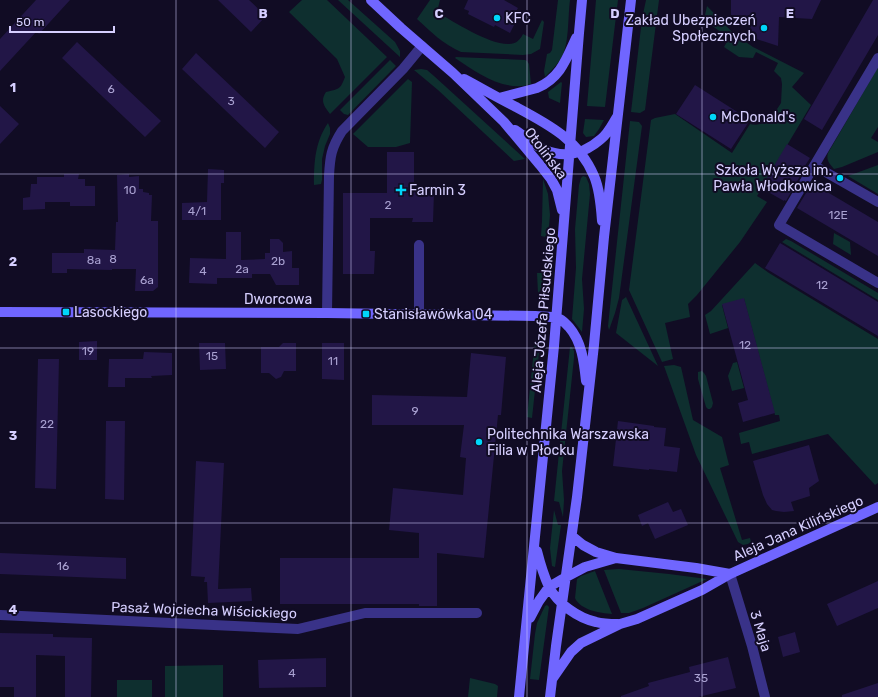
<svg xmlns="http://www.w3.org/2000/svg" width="878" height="697" font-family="Rubik,sans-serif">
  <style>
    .green { fill: #0e2f2f }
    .building { fill: #221647 }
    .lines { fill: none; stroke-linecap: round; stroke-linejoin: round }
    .street { stroke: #393288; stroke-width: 10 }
    .secondary { stroke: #7066ff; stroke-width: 10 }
    .grid { fill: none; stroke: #d6cfff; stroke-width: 1; stroke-opacity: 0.55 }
    .poi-dot { fill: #00d6fa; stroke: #110c24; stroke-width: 1.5 }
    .labels { text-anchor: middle; stroke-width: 4; stroke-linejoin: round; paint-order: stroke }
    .number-label { font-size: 12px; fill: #a9a1d1 }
    .poi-label { font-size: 14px; fill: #d6cfff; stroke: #110c24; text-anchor: start }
    .street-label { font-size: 14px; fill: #d6cfff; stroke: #110c24 }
    .grid-label { font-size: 13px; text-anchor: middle; font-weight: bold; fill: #d6cfff; stroke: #110c24; stroke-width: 4; stroke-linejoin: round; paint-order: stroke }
  </style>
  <rect width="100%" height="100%" fill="#110c24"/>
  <path class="green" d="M302,0H327L387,57L330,114C324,106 320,101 326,92C339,89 340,90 345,77L337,59L289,12Z
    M338,0H348L395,42L400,51V57Z
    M430,0H440L437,12C454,22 490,45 509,44C516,44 520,40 523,34L533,39L542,20L544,22L540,49L531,54L523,55L461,52C443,44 431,32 417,19Z
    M558,0H570C568,15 569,42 563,54C559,63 552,70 545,77L544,71L547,54L550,53L552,50Z
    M596,0H618L605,107L587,106Z
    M646,0H659L645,110L640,113L631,112L642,19Z
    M707,6L734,34L753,47L804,73L792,87L811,105L757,196L767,202L740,242L697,295L688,304L690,317L665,323L673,359L662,362L629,290L651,120L655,118L675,114L732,153L750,124C758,126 761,123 768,123L781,103L782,84L781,78L774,71L778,63L756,52L753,58L739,57L724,47L729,38L704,20Z
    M456,57L525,60L527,61L529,64L531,84C504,93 476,72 455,58Z
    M390,60L396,66L348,115L344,114L340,110Z
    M878,67V127L871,138L878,142V152L842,167L834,169C829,163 826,160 828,153Z
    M421,69L427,70L434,76L525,159L514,161L438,90L414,70Z
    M408,79L412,82L410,143L396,147H368L353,134Z
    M561,82L562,83L560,103L549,98L548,92Z
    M585,119L604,120L599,129L594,136L586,137L583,133Z
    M630,121L639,122L642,126L619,298L615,313L609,330L608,326Z
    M328,123L330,128V134L325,146L322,159V180L321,184L314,185C314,162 315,142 328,123Z
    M878,165V194L848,176Z
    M583,176L586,177L589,184L590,194L582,279L584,309L582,332L572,319L576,268L575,229L579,185L581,178Z
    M543,179L548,194L550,215L544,282L542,289L538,293L537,273H543L546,237L541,236L542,221Z
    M834,233L850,242L851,255L833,244Z
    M786,239L791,241L878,293V300L782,242Z
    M755,263L769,273L878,339V483L875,485L828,434L752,454L749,442L741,444L739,433L780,421L779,415H775L744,299L722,305L728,328L710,334L705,315L711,311Z
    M626,297L658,366L616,333L622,300Z
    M535,339L537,343L539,353L532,418L527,417Z
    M570,347H572L574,351V358L562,471L564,500L563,517L559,502L554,501Z
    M737,362L744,388L732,391L728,376L733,363Z
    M674,365L681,367L693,420L722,437L729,465L720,468L742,540L750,538L751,542L748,544L743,545L738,542L696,455L664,366Z
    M702,371L704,373L706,376L713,403L712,407L710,409H708L706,407L698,379V372Z
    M554,510L558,525H561L555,567L552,566L550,548Z
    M619,569L669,574L707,579L643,608L629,613H621L604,570Z
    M595,571L612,614C600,613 580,610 575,598L577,579L581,576Z
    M547,605L549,607L539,680L530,679L535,634L537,623L545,606Z
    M223,665V697H165V666Z
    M470,678L495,684L498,686L497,697H468Z
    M117,680H152V697H117Z"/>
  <path class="building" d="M36,0H70L39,34L37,31L0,71V39Z
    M218,0H249L266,16L251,32Z
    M468,0H504L518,8L512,19L516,21L510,33L495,25L494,27L468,14L469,11L464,9Z
    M731,0H821L812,19L779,17L778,46L750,37L751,16L731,15Z
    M873,0H878V35L822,130L804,119Z
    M77,42L161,121L145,137L62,58Z
    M196,53L279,132L265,148L182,69Z
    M695,85L750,120L731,149L676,114Z
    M0,106L19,124L0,144Z
    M787,144L810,158L799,175L800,176L786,201L784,200V201L761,188Z
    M387,152H414V192H434L433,222H412L413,218H370V251H375L374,274H343V193H387Z
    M208,169L224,170V183H221V220H182V203L207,202Z
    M64,174H79L78,179H85V186H95V206H70V202H45V209L23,210V198L30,197L31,184H37V177H64Z
    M129,174V177L139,176V189H143V192L149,193V195H152L151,221H158V287L153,291H135L136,269H112V270L67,269V273H52V253H84V249L115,250L116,222H118L117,175Z
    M812,183L878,222V256L797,208Z
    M226,232H241V260L265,259V253H270V239H279L283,243V252L292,251V268H299V285H276L270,274H252V278H217V284L189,283L190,258L226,259Z
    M780,243L878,302V336L765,268Z
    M744,298L775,413L743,422L738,403L748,400L722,304Z
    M97,341V360H79V342Z
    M199,343H225L226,369L200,370Z
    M283,343H296V371H284L281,377L276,379L269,373H261V347H279Z
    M322,343H344V380L322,379Z
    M144,352L172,353V375L151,376L152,378H125V387H108L109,359H143Z
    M471,353L506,357L501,415H498L484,558L437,553V606H419V604H280V558H419V533L389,530L393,488L463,495L466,458L460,457L464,425H372V395L467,397Z
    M38,359H59L56,489L35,488Z
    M106,421H125L124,500L105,499Z
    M618,421L654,426V427L666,428L664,446L680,448L677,472L649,469V470L613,466Z
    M809,445L819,481L809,488L810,496L791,502L794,511L784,512L776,511L772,510L767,504L763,495L753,461Z
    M196,461L224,463L218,589L251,588L252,601L208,603L207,582H204L205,577L191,576Z
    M668,502L673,512L681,509L688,525L655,539L648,523L642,526L638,515Z
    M0,553L126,558V579L0,574Z
    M878,581V608L837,626L827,604Z
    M795,632L800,652L783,657L778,637Z
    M0,633L53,634V637L92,638L91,697H65V656L36,655V697H14V687H0Z
    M728,657L736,688L698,697H621V696L649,686L648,683L690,672L689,667Z
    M326,658V687L259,688L258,660Z
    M878,683V697H842V695Z"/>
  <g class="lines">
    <path class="street" d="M878,58L779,225L878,283
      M815,166L878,202
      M327,313L329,176C330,157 331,148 342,131L403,69L422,46
      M419,315V245
      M730,574L752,646L765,697
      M0,615L298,629L365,613H477"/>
    <path class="secondary" d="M371,0L401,28L453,73L504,122L540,165L551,179L557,190L562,210
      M464,79C481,88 498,98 516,107C548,124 579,140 594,176C600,190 601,207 602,221
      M499,98L537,88C560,78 566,60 576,38
      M515,130C524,136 533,144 543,149C564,159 584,154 601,139C608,134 612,125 617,117
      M0,312L327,313L535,316C541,317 550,316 557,318C562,319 566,324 569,327C582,342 584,362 586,381
      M572,536L583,545L596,552L616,558L696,568L730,574
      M537,551C540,563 544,576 549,587C558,604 578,618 596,622C603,624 611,624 618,624
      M530,618L539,601L549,587L566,577L585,567L616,558
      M553,678L571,652L581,643L620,624L637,619L702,590L730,574L878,507
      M519,697L554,346L579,33L582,0
      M550,697L556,646L577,497L594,345L604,237L631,0"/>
  </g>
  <path class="grid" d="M176,0V697M351,0V697M527,0V697M702,0V697M0,174H878M0,348H878M0,523H878"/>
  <g class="poi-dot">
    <circle cx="497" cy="18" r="4"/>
    <circle cx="764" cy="28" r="4"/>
    <circle cx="713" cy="117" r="4"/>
    <circle cx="840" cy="178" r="4"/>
    <path d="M399 184h4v4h4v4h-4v4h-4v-4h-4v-4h4z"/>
    <rect x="62" y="308" width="8" height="8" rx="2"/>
    <rect x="362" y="310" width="8" height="8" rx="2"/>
    <circle cx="479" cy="442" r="4"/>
  </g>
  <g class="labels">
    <g class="number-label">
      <text x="111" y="93">6</text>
      <text x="231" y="105">3</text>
      <text x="130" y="194">10</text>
      <text x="388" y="209">2</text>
      <text x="197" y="215">4/1</text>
      <text x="838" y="219">12E</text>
      <text x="113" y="263">8</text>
      <text x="94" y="264">8a</text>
      <text x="278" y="265">2b</text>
      <text x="242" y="273">2a</text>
      <text x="203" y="275">4</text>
      <text x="147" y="284">6a</text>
      <text x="822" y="289">12</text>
      <text x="745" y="349">12</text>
      <text x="88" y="355">19</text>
      <text x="212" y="360">15</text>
      <text x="333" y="365">11</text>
      <text x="415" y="415">9</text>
      <text x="47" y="428">22</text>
      <text x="63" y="570">16</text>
      <text x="292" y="677">4</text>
      <text x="701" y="682">35</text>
    </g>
    <g class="poi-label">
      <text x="505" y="23">KFC</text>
      <text x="756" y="25" text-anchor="end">Zakład Ubezpieczeń<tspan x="756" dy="16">Społecznych</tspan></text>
      <text x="721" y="122">McDonald's</text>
      <text x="832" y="175" text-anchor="end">Szkoła Wyższa im.<tspan x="832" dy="16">Pawła Włodkowica</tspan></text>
      <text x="409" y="195">Farmin 3</text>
      <text x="74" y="317">Lasockiego</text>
      <text x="374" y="319">Stanisławówka 04</text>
      <text x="487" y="439">Politechnika Warszawska<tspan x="487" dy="16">Filia w Płocku</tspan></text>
    </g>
    <g class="street-label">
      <text transform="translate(546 153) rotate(53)" y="5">Otolińska</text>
      <text x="278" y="304">Dworcowa</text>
      <text transform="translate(543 310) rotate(-85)" y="5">Aleja Józefa Piłsudskiego</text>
      <text transform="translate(798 528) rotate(-24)" y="5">Aleja Jana Kilińskiego</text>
      <text transform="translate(204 610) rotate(2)" y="5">Pasaż Wojciecha Wiścickiego</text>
      <text transform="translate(761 631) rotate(73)" y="5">3 Maja</text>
    </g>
  </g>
  <g class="grid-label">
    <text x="263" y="18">B</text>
    <text x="439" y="18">C</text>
    <text x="615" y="18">D</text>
    <text x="790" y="18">E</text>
    <text x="13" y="92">1</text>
    <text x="13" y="266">2</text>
    <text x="13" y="440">3</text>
    <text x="13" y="614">4</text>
  </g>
  <path d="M10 26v6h104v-6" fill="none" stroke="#d6cfff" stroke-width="2"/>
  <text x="16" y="26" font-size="12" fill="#d6cfff" stroke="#110c24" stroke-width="3" paint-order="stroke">50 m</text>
</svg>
